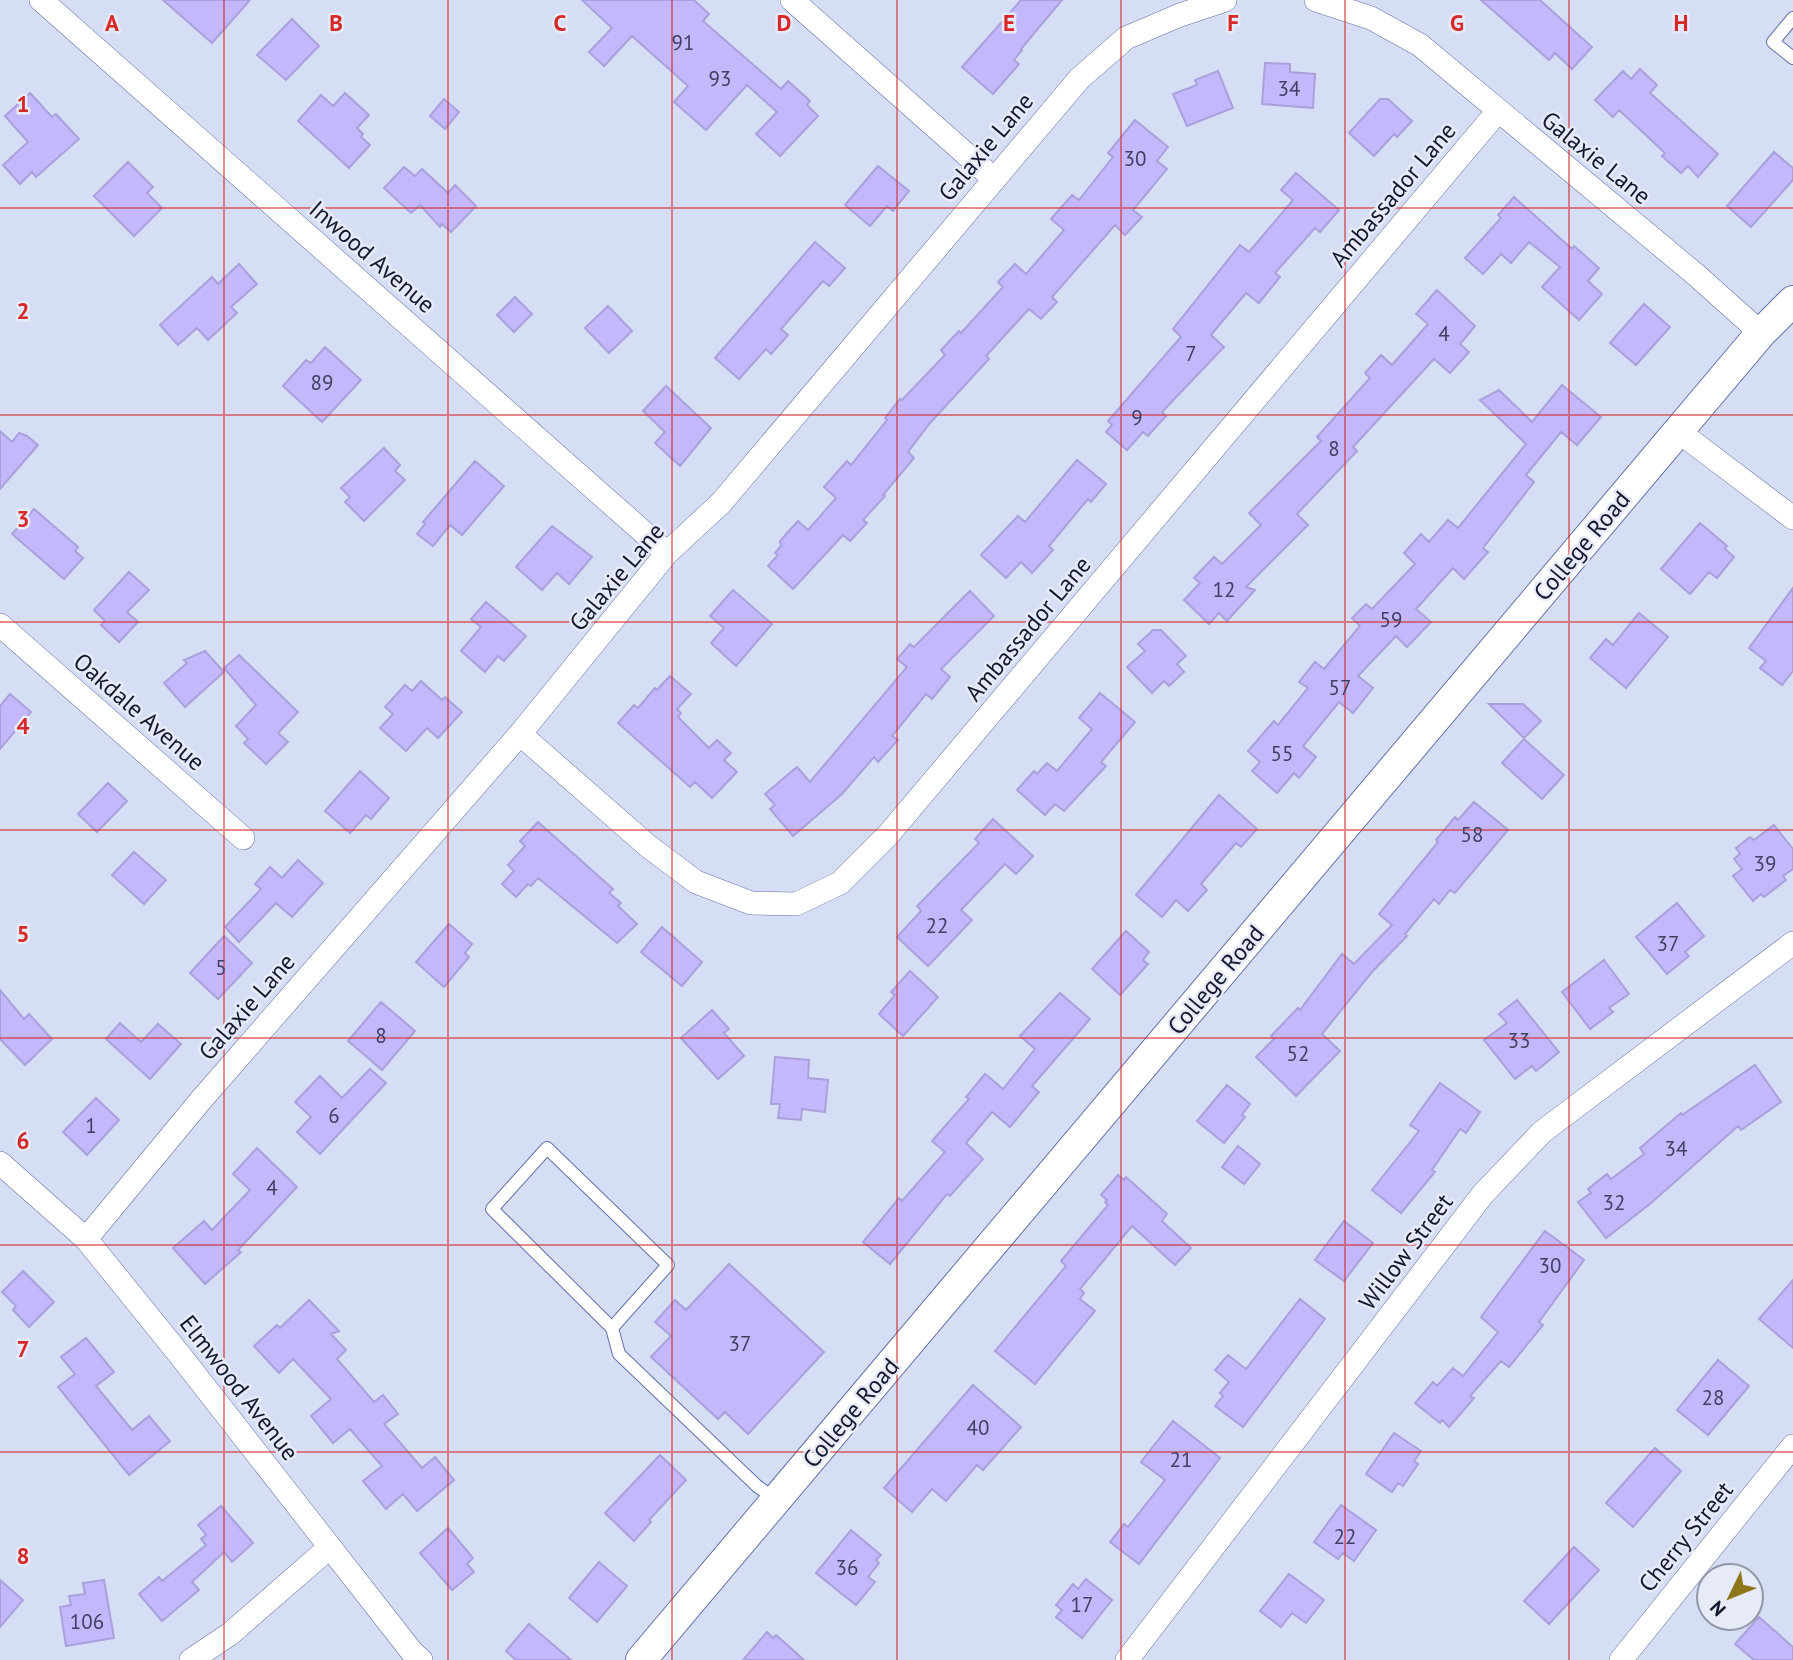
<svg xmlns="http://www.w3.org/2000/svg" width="1793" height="1660" font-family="'PT Sans',sans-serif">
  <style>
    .building { fill: #c3b8fb; stroke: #aaa0db; stroke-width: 2 }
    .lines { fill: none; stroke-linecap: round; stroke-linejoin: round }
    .service-casing { stroke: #6371a6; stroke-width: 14 }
    .minor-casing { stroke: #6371a6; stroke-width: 24 }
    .tertiary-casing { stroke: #6371a6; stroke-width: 32 }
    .service { stroke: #fff; stroke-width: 12 }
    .minor { stroke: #fff; stroke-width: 23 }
    .tertiary { stroke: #fff; stroke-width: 30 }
    .grid { fill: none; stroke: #d62828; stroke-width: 2; stroke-opacity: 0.55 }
    .labels { text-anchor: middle; stroke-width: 5; stroke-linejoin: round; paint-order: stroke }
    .number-label { font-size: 21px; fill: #3f4061 }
    .street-label { font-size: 24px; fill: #13182e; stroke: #e7ebf7 }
    .grid-label { font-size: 23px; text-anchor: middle; font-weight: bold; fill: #d62828; stroke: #e7ebf7; stroke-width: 5; stroke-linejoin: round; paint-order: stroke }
  </style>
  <rect width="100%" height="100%" fill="#d6def6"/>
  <path class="building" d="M163,0H250L212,43Z
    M582,0H694L709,14L703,21L781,89L788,81L810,101L807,105L818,116L780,156L756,134L777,112L747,85L706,130L674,102L688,86L632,36L604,66L589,52L612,28Z
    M1021,0H1062L1021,49L1022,50L1014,60L1019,64L993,94L962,67Z
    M1481,0H1540L1592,47L1572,69L1555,53L1549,60Z
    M292,19L319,46L286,80L257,55Z
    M1265,63L1290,64V72L1315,74L1313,108L1262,104Z
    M1640,69L1657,85L1650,93L1718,154L1698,177L1688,166L1681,173L1662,156L1665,153L1619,110L1613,117L1595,100L1623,71L1631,79Z
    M1218,71L1233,108L1187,126L1173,94L1197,85L1195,80Z
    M30,93L52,117L56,114L79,139L36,177L32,172L20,184L3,165L28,142L5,116Z
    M345,93L369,115L357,128L363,134L361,137L370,145L349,168L298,121L321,95L333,106Z
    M444,99L459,112L445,129L430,116Z
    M1380,99H1388L1412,121L1397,137L1394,134L1374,156L1349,133Z
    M1135,120L1168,147L1157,161L1167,169L1133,210L1142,217L1125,235L1115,225L1052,297L1057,302L1041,319L1029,309L986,356L989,359L930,423L908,452L914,458L883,495L885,496L863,520L867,523L850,541L843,535L793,589L768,566L778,555L775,553L781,546L780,541L798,521L808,530L836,498L824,487L847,461L851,465L887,420L885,418L900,399L902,400L945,355L941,350L959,331L961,333L1003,287L998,282L1015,264L1026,274L1064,230L1051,219L1072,195L1079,200L1113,157L1108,153Z
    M1774,152L1793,168V180L1751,227L1727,206Z
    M128,162L153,187L147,193L162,208L134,236L94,196Z
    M878,166L909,191L893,211L887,206L870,226L845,205Z
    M404,167L415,176L422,169L448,193L455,185L476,206L451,232L442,224L440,227L420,205L411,213L384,188Z
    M1296,173L1339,210L1320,232L1315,228L1275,273L1280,277L1259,303L1246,293L1211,335L1224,347L1162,412L1166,416L1148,436L1143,432L1127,450L1106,432L1112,425L1108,421L1181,337L1173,329L1240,245L1249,252L1293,200L1281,190Z
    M1514,197L1572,249L1574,246L1599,268L1588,281L1602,294L1579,320L1542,287L1560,267L1529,242L1511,263L1501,254L1483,274L1465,258L1501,218L1498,215Z
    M815,242L845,268L829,286L823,281L781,329L788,335L771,354L766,349L739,379L715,358Z
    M239,264L257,284L231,307L237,313L208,340L197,328L178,345L160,325L212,277L218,284Z
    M1437,290L1475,326L1460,344L1469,352L1450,373L1434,359L1353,447L1357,451L1297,514L1308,525L1246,587L1255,590L1227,621L1219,613L1209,624L1184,600L1200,583L1194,578L1214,557L1222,564L1261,525L1249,513L1321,441L1317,437L1370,378L1365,373L1381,355L1392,365L1428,324L1416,314Z
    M515,297L532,314L514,332L497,315Z
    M1644,304L1670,327L1636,365L1610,343Z
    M608,306L632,331L609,353L585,328Z
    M325,347L361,380L322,422L283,386L306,360L311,363Z
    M1562,385L1601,417L1577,445L1561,432L1526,475L1534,482L1483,548L1488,552L1464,579L1453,568L1416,609L1431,622L1407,647L1396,636L1358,676L1373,688L1353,713L1339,702L1303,746L1316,757L1299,778L1294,773L1277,793L1252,771L1260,762L1248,751L1274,721L1278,725L1308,688L1299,682L1315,662L1324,669L1360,626L1352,618L1366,604L1372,609L1415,564L1404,553L1421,534L1429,542L1448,520L1458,528L1526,444L1480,400L1499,390L1532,422Z
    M666,386L711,428L680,466L655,443L665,432L643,411Z
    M0,431L12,442L19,433L27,436L38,445L0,489Z
    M384,448L400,465L395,471L405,480L364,521L345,502L350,497L341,488Z
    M1077,460L1106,484L1091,502L1088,499L1049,546L1053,550L1032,573L1021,562L1006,578L981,555L1018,516L1025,522Z
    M475,461L504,486L462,535L450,525L433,546L417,534L425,524L423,522Z
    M34,509L78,547L75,551L83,558L64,579L12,534Z
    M1700,523L1727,546L1725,549L1734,557L1717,578L1709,572L1690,594L1661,569Z
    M552,526L592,557L569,584L557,573L542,590L516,567Z
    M129,572L149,590L127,612L138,622L119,642L101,625L105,621L94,610Z
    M1793,588V671L1782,685L1760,668L1766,661L1749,648Z
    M733,590L772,624L736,666L711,643L724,628L710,616Z
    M970,591L994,616L941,669L950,677L932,699L926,694L892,736L898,740L878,762L874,757L842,794L793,836L770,809L775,805L765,794L797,767L810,782L907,667L897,659L910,644L914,647Z
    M486,602L526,636L504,661L498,656L485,672L461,651L481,627L471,619Z
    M1639,613L1668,637L1626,688L1590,658L1606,639L1613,645Z
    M1153,630H1161L1186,656L1177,664L1184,672L1169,686L1164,681L1152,693L1127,667L1145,651L1138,644Z
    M205,651L224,672L185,707L164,683L187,663L184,660Z
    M239,655L298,712L278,733L288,742L266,764L244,743L248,739L236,726L256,705L224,668Z
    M670,676L691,694L677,709L681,713L678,717L709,748L717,740L731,753L724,760L737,772L712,798L695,782L690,787L618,723L634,705L638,708L655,688L657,690Z
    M421,681L442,700L445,697L462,712L438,738L427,728L406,751L380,728L393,714L385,707L405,685L412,691Z
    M1100,693L1135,722L1101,762L1106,766L1064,811L1055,804L1045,815L1017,790L1034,771L1037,774L1047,763L1057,771L1092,729L1079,718Z
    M10,694L31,712L0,749V706Z
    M1489,704H1523L1541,721L1524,738Z
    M1524,739L1564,775L1542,799L1502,763Z
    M360,771L389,798L371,819L366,815L350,833L325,811Z
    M108,783L127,801L97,832L78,814Z
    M1219,795L1257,829L1241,847L1236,843L1201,884L1207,890L1188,911L1176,900L1162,917L1136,895Z
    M1474,802L1508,830L1455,893L1450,890L1439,904L1434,899L1405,934L1407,936L1372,972L1322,1034L1340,1051L1296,1096L1256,1057L1274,1039L1271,1036L1298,1008L1300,1010L1342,954L1354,964L1392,925L1379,914L1438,842L1436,840L1455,817L1458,820Z
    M993,819L1033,856L1016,874L1005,864L961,910L972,920L928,966L897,937L921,911L917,906L979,843L975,839Z
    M538,822L613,889L609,893L621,903L618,906L637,924L617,943L538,878L531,886L528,884L516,897L502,884L514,871L508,865L525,846L520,841Z
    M1774,825L1793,849V869L1783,876L1786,880L1764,897L1761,894L1753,901L1733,876L1742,869L1734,859L1740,854L1736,848L1750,837L1754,840Z
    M134,852L166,880L144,904L112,875Z
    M298,860L323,883L292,917L276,903L239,942L225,927L261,889L255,884L270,867L282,878Z
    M1677,903L1704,936L1685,952L1689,956L1667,974L1636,937Z
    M449,924L472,944L465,953L469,957L444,987L416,962Z
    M662,927L702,962L682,986L641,952Z
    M1126,931L1149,952L1143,960L1148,964L1120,995L1092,969Z
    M224,936L252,963L218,999L190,973Z
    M1604,960L1629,994L1609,1008L1613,1012L1590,1029L1562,992Z
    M910,971L938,997L903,1036L879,1014L895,995L891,992Z
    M0,990L24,1019L29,1014L52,1039L25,1065L0,1039Z
    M1060,993L1090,1019L1032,1086L1039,1092L1010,1127L992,1112L966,1143L983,1159L950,1196L947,1194L890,1264L863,1242L899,1198L902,1201L945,1152L932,1141L969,1099L966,1097L985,1074L1003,1089L1035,1049L1020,1036Z
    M1517,1000L1559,1052L1536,1071L1532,1066L1515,1079L1484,1040L1507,1023L1499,1014Z
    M381,1002L415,1031L382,1070L348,1041Z
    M712,1010L729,1029L724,1033L744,1056L718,1079L681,1038Z
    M120,1023L141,1042L158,1024L181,1044L150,1079L106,1039Z
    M775,1057L809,1060L808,1078L828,1080L825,1112L802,1109L801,1120L778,1118L780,1104H771Z
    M1755,1065L1781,1102L1741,1130L1738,1126L1650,1204L1606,1238L1578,1202L1591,1193L1588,1189L1607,1174L1611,1179L1644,1154L1640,1148L1681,1113L1682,1115Z
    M370,1069L386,1083L320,1154L297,1132L311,1117L295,1102L320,1076L342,1098Z
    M1440,1083L1480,1112L1466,1133L1460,1129L1432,1170L1435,1172L1401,1213L1372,1190L1419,1131L1410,1125Z
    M1227,1085L1250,1104L1242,1115L1245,1117L1224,1143L1197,1121Z
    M96,1098L119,1120L87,1155L63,1132Z
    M1238,1146L1260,1164L1244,1184L1222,1167Z
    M257,1148L297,1187L238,1250L241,1252L205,1284L173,1248L204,1221L212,1230L250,1190L233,1174Z
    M1118,1175L1124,1180L1126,1177L1167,1214L1162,1221L1191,1248L1175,1265L1132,1226L1080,1289L1084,1293L1080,1299L1095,1311L1035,1384L995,1351L1066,1266L1061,1261L1108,1205L1105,1202L1107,1200L1101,1195Z
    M1344,1221L1373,1243L1344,1281L1315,1260Z
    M1545,1231L1584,1260L1539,1322L1543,1325L1509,1367L1501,1361L1470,1396L1474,1398L1456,1419L1449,1427L1442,1420L1440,1423L1415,1403L1433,1382L1437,1386L1453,1368L1463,1376L1498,1332L1481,1317Z
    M729,1264L824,1352L748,1434L725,1412L718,1419L651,1357L671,1336L655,1322L675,1300L686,1310Z
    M23,1271L54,1302L29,1327L13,1310L16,1306L2,1292Z
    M1793,1280V1348L1759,1319Z
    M1300,1299L1325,1319L1243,1427L1215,1406L1223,1396L1220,1393L1229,1382L1215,1370L1228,1355L1246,1369Z
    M309,1300L339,1331L331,1334L346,1350L337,1359L374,1402L383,1395L398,1414L384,1424L422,1468L435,1457L454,1480L417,1511L403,1494L386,1509L363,1481L382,1466L350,1429L333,1443L311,1416L331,1399L293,1359L279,1373L254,1346L277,1325L280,1328Z
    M86,1338L114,1372L96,1386L132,1430L149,1416L170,1441L129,1475L58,1387L75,1374L61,1357Z
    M1718,1360L1749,1386L1708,1435L1677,1410Z
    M973,1385L1021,1427L983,1470L977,1465L946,1501L932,1489L912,1512L884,1488Z
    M1173,1421L1220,1458L1139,1564L1110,1542L1124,1524L1128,1527L1165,1480L1141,1462Z
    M1394,1433L1421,1451L1414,1461L1418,1464L1403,1486L1398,1483L1392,1492L1366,1474Z
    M1655,1448L1681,1471L1633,1527L1606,1503Z
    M660,1455L686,1480L649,1520L651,1522L634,1541L605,1513Z
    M1341,1505L1376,1530L1354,1561L1343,1553L1338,1559L1314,1542Z
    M221,1506L253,1543L232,1562L224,1552L192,1582L199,1590L162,1621L139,1594L159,1577L162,1581L206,1545L201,1539L206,1535L198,1525Z
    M448,1528L473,1558L467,1564L474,1572L452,1590L420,1553Z
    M851,1530L881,1555L876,1560L879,1563L868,1577L875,1582L856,1605L816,1573Z
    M1574,1547L1599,1570L1549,1624L1524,1601Z
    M599,1562L627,1586L597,1622L569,1598Z
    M1289,1574L1324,1600L1306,1623L1292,1613L1281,1627L1260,1611Z
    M1086,1579L1112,1600L1082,1638L1056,1617L1062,1610L1056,1605L1073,1584L1078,1589Z
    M0,1580L23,1600L0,1627Z
    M104,1580L114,1638L66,1646L60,1607L71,1605L69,1596L85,1594L83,1583Z
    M1759,1617L1793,1647V1660H1754L1735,1644Z
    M529,1624L571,1660H516L506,1651Z
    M767,1632L773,1638L776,1635L804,1660H743Z"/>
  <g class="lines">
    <g class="service-casing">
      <path id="service" d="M1793,18L1773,42L1793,58
        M612,1328L492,1209L547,1148L668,1265L612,1328L619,1354L757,1486L776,1500"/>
    </g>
    <g class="minor-casing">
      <path id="minor" d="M41,0L667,553
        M792,0L993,178
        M1316,0L1371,18L1420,45L1695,274L1761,333
        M1678,431L1793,518
        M0,625L243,838
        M520,734L648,846L696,882L751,903L796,904L840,883L888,835L1498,111
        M0,1163L86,1239L179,1354L412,1652L421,1660
        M86,1239L201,1100L520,734L667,553L721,503L1080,78L1126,38L1180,15L1225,0
        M191,1660L230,1634L330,1547
        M1127,1660L1483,1194L1542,1132L1793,943
        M1621,1660L1793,1446"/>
    </g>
    <g class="tertiary-casing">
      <path id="tertiary" d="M641,1660L1761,333L1793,301"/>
    </g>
    <use href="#service" class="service"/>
    <use href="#minor" class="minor"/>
    <use href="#tertiary" class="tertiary"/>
  </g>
  <path class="grid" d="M224,0V1660M448,0V1660M672,0V1660M897,0V1660M1121,0V1660M1345,0V1660M1569,0V1660M0,208H1793M0,415H1793M0,622H1793M0,830H1793M0,1038H1793M0,1245H1793M0,1452H1793"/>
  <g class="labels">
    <g class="number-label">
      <text x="683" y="50">91</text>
      <text x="720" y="86">93</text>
      <text x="1289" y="96">34</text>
      <text x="1135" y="166">30</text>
      <text x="1444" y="341">4</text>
      <text x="1191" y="361">7</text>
      <text x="322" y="390">89</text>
      <text x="1137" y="425">9</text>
      <text x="1334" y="456">8</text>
      <text x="1224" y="597">12</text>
      <text x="1391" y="627">59</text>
      <text x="1340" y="695">57</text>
      <text x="1282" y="761">55</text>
      <text x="1472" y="842">58</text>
      <text x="1765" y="871">39</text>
      <text x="937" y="933">22</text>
      <text x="1668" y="951">37</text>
      <text x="221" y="975">5</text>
      <text x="381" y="1043">8</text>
      <text x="1519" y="1048">33</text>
      <text x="1298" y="1061">52</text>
      <text x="334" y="1123">6</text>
      <text x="91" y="1133">1</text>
      <text x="1676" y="1156">34</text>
      <text x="272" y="1195">4</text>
      <text x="1614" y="1210">32</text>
      <text x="1550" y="1273">30</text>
      <text x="740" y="1351">37</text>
      <text x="1713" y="1405">28</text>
      <text x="978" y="1435">40</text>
      <text x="1181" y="1467">21</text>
      <text x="1345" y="1544">22</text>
      <text x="847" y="1575">36</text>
      <text x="1082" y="1612">17</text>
      <text x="87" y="1629">106</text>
    </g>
    <g class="street-label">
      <text transform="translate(986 147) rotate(-50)" y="8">Galaxie Lane</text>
      <text transform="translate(1596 158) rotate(39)" y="8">Galaxie Lane</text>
      <text transform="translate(1393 195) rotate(-50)" y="8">Ambassador Lane</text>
      <text transform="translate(372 257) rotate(41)" y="8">Inwood Avenue</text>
      <text transform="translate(1582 546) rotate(-50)" y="8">College Road</text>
      <text transform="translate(617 577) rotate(-50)" y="8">Galaxie Lane</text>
      <text transform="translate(1028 629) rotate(-50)" y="8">Ambassador Lane</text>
      <text transform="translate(139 712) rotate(41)" y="8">Oakdale Avenue</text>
      <text transform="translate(1216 980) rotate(-50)" y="8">College Road</text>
      <text transform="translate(247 1007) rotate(-49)" y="8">Galaxie Lane</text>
      <text transform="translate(1406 1252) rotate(-53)" y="8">Willow Street</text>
      <text transform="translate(239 1388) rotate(52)" y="8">Elmwood Avenue</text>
      <text transform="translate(851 1413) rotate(-50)" y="8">College Road</text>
      <text transform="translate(1686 1537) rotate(-51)" y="8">Cherry Street</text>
    </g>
  </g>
  <g class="grid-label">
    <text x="112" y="31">A</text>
    <text x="336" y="31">B</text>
    <text x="560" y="31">C</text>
    <text x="784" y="31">D</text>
    <text x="1009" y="31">E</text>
    <text x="1233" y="31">F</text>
    <text x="1457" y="31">G</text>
    <text x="1681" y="31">H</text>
    <text x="23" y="112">1</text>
    <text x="23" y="319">2</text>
    <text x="23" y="527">3</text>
    <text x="23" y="734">4</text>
    <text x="23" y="942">5</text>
    <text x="23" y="1149">6</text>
    <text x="23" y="1357">7</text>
    <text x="23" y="1564">8</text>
  </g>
  <g transform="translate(1730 1597) rotate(227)"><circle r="33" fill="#e7ebf7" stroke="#9297a7" stroke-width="2"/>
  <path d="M0-5L12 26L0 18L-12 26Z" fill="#90761b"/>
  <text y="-10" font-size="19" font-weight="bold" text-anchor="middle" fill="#13182e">N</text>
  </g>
</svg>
